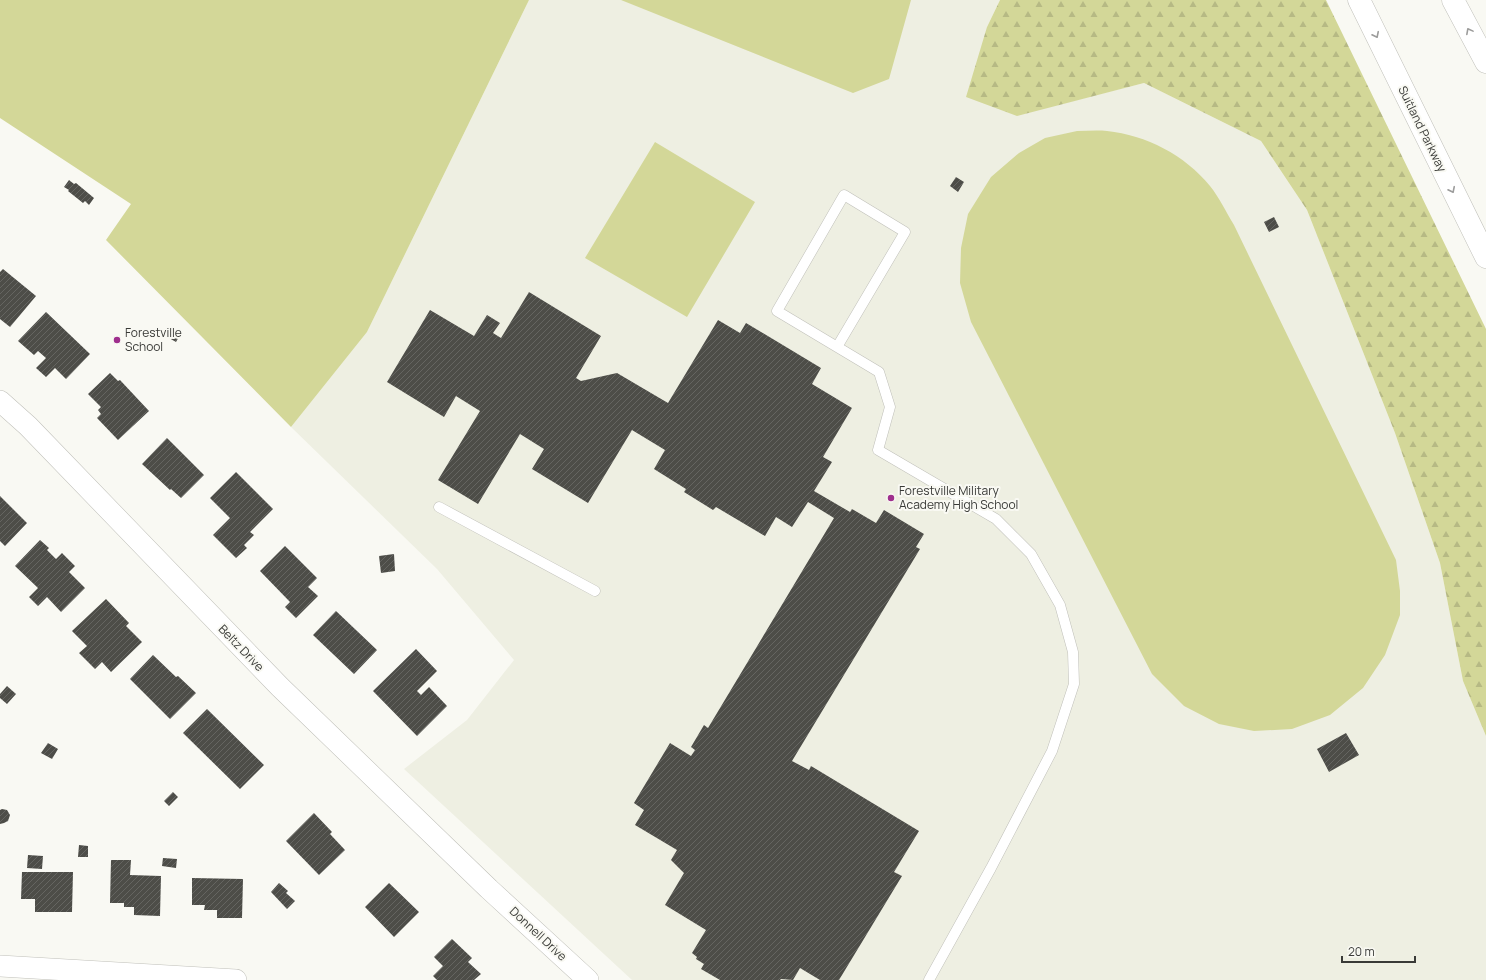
<svg xmlns="http://www.w3.org/2000/svg" width="1486" height="980" font-family="Manrope,sans-serif">
  <style>
    .built { fill: #eeefe2 }
    .forest { fill: url(#forest-firs) }
    .green { fill: #d3d798 }
    .building { fill: url(#building-hatch) }
    .lines { fill: none; stroke-linecap: round; stroke-linejoin: round }
    .lane-casing { stroke: #c0c0ba; stroke-width: 11 }
    .street-casing { stroke: #c0c0ba; stroke-width: 22 }
    .highway-casing { stroke: #c0c0ba; stroke-width: 23 }
    .lane { stroke: #fff; stroke-width: 10 }
    .street { stroke: #fff; stroke-width: 21 }
    .highway { stroke: #fff; stroke-width: 22 }
    .oneway { stroke: #9c9c9b }
    .poi-dot { fill: #9f2f8d; stroke: #f9f9f3; stroke-width: 1.5 }
    .labels { text-anchor: middle; stroke-width: 4; stroke-linejoin: round; paint-order: stroke }
    .street-label { font-size: 12px; fill: #393a37; stroke: #f9f9f3 }
    .poi-label { font-size: 12px; fill: #393a37; stroke: #f9f9f3; text-anchor: start }
  </style>
  <defs>
    <pattern id="forest-firs" width="22" height="20" patternUnits="userSpaceOnUse"><rect width="22" height="20" fill="#d3d798"/><path d="M5 1l3.5 6h-7zM16 11l3.5 6h-7z" fill="#b6b984"/></pattern>
    <pattern id="building-hatch" width="6" height="6" patternUnits="userSpaceOnUse"><rect width="6" height="6" fill="#4d4d48"/><path d="M-1 1l2-2M0 6l6-6M5 7l2-2" fill="none" stroke="#656561"/></pattern>
  </defs>
  <rect width="100%" height="100%" fill="#f9f9f3"/>
  <path class="built" d="M529,0H1000L987,27L1017,115L1144,83L1261,141L1307,210L1395,433L1440,563L1463,681L1486,736V980H632L404,769L467,720L514,660L437,569L291,427L367,332Z"/>
  <path class="forest" d="M1000,0H1326L1486,329V736L1463,681L1440,563L1395,433L1307,210L1261,141L1144,83L1017,116L966,97L987,27Z"/>
  <path class="green" d="M0,0H529L367,332L291,427L106,240L131,204L0,118Z
    M621,0H911L889,79L853,93Z
    M1077,131C1087,131 1097,130 1107,131C1146,135 1185,155 1210,186C1219,197 1226,212 1234,225L1396,560L1400,591V615L1385,655L1363,688L1330,715L1292,729L1254,731L1219,724L1184,706L1152,674L971,322L960,283L961,248L968,214L991,177L1019,153L1045,138Z
    M655,142L755,202L687,317L585,258Z"/>
  <path class="building" d="M956,177L964,182L958,192L950,186Z
    M69,180L74,184L76,183L94,198L89,205L85,201L83,203L68,191L69,190L64,187Z
    M1274,217L1279,227L1269,232L1264,222Z
    M3,269L36,296L10,327L0,319V272Z
    M529,292L601,336L576,378L581,381L617,373L668,403L718,320L740,333L746,323L821,368L812,384L852,408L823,457L832,462L814,491L850,512L852,509L876,523L884,510L924,534L916,547L920,549L792,761L809,770L811,766L919,831L894,872L902,876L839,980H820L800,968L793,980L781,979L780,980H720L701,969L704,964L696,959L697,957L692,953L706,930L665,905L684,873L671,860L677,850L635,825L644,810L634,803L670,743L691,756L695,750L691,747L704,725L708,728L834,518L808,502L792,527L776,517L765,536L716,507L713,510L684,492L686,489L654,469L665,450L632,430L588,503L532,469L544,449L520,434L478,504L438,480L480,411L456,396L444,417L387,382L430,310L474,336L487,315L500,323L493,333L501,338Z
    M46,312L90,354L66,379L55,368L46,377L36,368L46,358L38,351L34,355L18,341Z
    M175,329L181,333L176,342L169,338Z
    M110,373L118,381L120,380L149,411L118,440L97,418L101,414L98,410L101,407L88,394Z
    M167,438L204,475L181,498L171,489L170,490L142,464Z
    M236,472L273,509L250,532L254,535L244,545L247,548L236,558L213,535L230,518L210,498Z
    M0,496L27,523L5,546L0,541Z
    M40,540L49,548L47,550L56,559L62,553L75,566L69,572L85,588L61,612L47,597L38,606L29,597L38,588L15,566Z
    M285,546L317,578L308,587L318,596L296,618L285,607L290,602L260,571Z
    M394,554L395,571L381,573L379,556Z
    M106,599L129,623L126,626L142,642L111,672L102,662L95,669L79,653L87,646L72,631Z
    M336,611L377,650L354,674L313,635Z
    M416,649L437,671L417,691L421,695L429,687L447,706L417,736L373,691Z
    M153,655L176,677L178,676L196,693L170,719L130,679Z
    M7,686L16,694L7,704L0,698V694Z
    M207,709L264,765L240,789L183,733Z
    M1346,733L1359,755L1329,772L1317,749Z
    M48,743L58,749L52,759L41,753Z
    M173,792L178,797L169,806L164,801Z
    M2,809L7,810L10,815L8,821L4,823L0,824V810Z
    M314,813L332,832L330,834L345,850L319,875L286,841Z
    M79,845L88,846V857H78Z
    M28,855L43,856L42,869L27,868Z
    M163,858L177,859L176,868L162,866Z
    M111,860H131L130,875L161,876L160,916L134,915V907H124V903H110Z
    M22,872H73L72,912H35V899H21Z
    M192,878L243,879L242,918H217V910H204L205,905H192Z
    M279,883L288,891L286,893L295,901L287,909L271,892Z
    M389,883L419,912L394,937L365,907Z
    M452,939L472,958L468,962L481,974L474,980H437L433,976L443,966L434,957Z"/>
  <g class="lines">
    <g class="lane-casing">
      <path id="lane" d="M837,347L905,232L844,195L777,311L879,372L890,407L878,450L996,519L1031,554L1060,605L1073,652L1074,684L1052,751L991,868L929,980
        M439,507L595,591"/>
    </g>
    <g class="street-casing">
      <path id="street" d="M0,401L28,426L280,687L489,889L588,980
        M0,966L236,980"/>
    </g>
    <g class="highway-casing">
      <path id="highway" d="M1359,0L1486,257
        M1453,0L1486,62"/>
    </g>
    <use href="#lane" class="lane"/>
    <use href="#street" class="street"/>
    <use href="#highway" class="highway"/>
  </g>
  <defs><path id="oneway-chevron" d="M-2-3.5L2.5 0L-2 3.5" fill="none" stroke-width="1.6" stroke-linecap="round" stroke-linejoin="round"/></defs>
  <g class="oneway">
    <use href="#oneway-chevron" transform="translate(1469 31) rotate(-118)"/>
    <use href="#oneway-chevron" transform="translate(1376 35) rotate(64)"/>
    <use href="#oneway-chevron" transform="translate(1452 190) rotate(64)"/>
  </g>
  <g class="poi-dot">
    <circle cx="117" cy="340" r="4"/>
    <circle cx="891" cy="498" r="4"/>
  </g>
  <g class="labels">
    <g class="street-label">
      <text transform="translate(1422 129) rotate(64)" y="4">Suitland Parkway</text>
      <text transform="translate(241 648) rotate(46)" y="4">Beltz Drive</text>
      <text transform="translate(538 934) rotate(43)" y="4">Donnell Drive</text>
    </g>
    <g class="poi-label">
      <text x="125" y="337">Forestville<tspan x="125" dy="14">School</tspan></text>
      <text x="899" y="495">Forestville Military<tspan x="899" dy="14">Academy High School</tspan></text>
    </g>
  </g>
  <path d="M1342 956v6h73v-6" fill="none" stroke="#393a37" stroke-width="2"/>
  <text x="1348" y="956" font-size="12" fill="#393a37" stroke="#f9f9f3" stroke-width="3" paint-order="stroke">20 m</text>
</svg>
